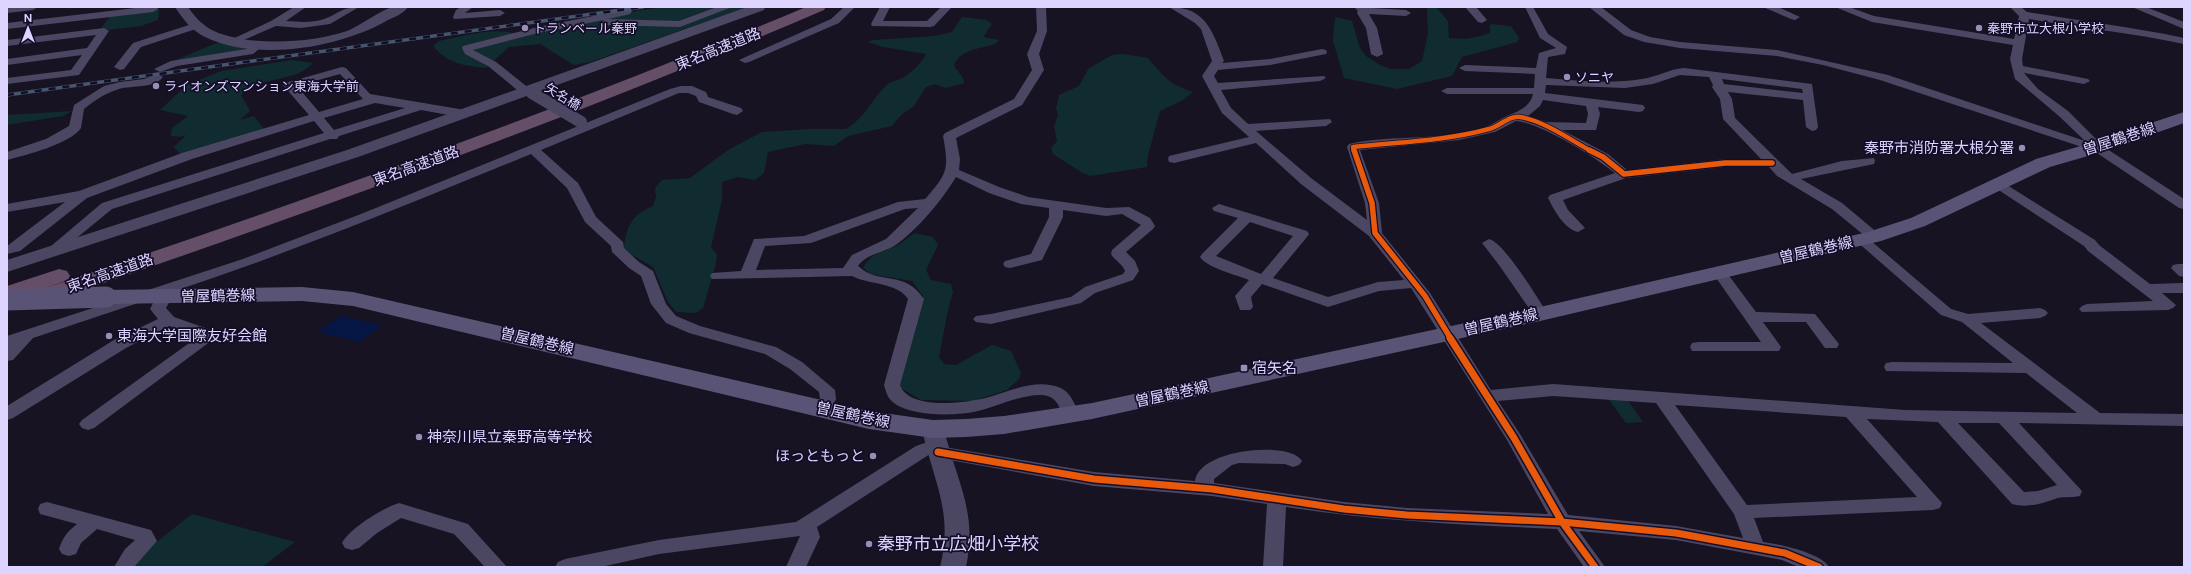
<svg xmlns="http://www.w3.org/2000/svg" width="2191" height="574" font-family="Figtree,'Noto Sans JP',sans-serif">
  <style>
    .green { fill: #102c31 }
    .water { fill: #061745 }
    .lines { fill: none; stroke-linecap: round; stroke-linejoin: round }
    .minor { fill: #4b4763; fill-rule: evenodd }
    .tertiary { fill: #4b4763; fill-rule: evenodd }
    .secondary { fill: #595475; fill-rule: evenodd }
    .motorway { fill: #654e68; fill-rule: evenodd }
    .rail-casing { stroke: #45566d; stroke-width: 3.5 }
    .rail { stroke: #140d28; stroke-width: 2.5; stroke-dasharray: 7; stroke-linecap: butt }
    .minor-bridge { stroke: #4b4763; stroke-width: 12 }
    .secondary-bridge { stroke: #595475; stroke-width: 21 }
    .cycleway-far2-casing { stroke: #140d28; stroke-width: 6 }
    .cycleway-far1-casing { stroke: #140d28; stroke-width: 8 }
    .cycleway-casing { stroke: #140d28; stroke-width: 10 }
    .cycleway-far2 { stroke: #e8590c; stroke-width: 4.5 }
    .cycleway-far1 { stroke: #e8590c; stroke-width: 5.5 }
    .cycleway { stroke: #e8590c; stroke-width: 7 }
    .poi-dot { fill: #9890b2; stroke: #140d28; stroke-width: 1.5 }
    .labels { text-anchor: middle; stroke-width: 3.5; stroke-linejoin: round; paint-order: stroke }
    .far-poi-label { font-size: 13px; fill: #ddd4ff; stroke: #140d28; text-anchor: start }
    .far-street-label { font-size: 13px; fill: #ddd4ff; stroke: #140d28 }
    .street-label { font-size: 15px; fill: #ddd4ff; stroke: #140d28 }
    .poi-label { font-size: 15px; fill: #ddd4ff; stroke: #140d28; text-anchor: start }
    .near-poi-label { font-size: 18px; fill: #ddd4ff; stroke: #140d28; text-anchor: start }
  </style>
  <rect width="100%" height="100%" fill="#171322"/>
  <path class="green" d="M665,7H748L590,62L574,65L540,44L509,47L486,68C465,66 446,63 433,46L439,41C466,36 497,25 523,36L641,10Z
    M1427,7H1436L1448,21L1449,38C1464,40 1476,38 1490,33V24L1511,26L1519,38L1517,42L1462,57L1452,76L1397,89L1344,78L1333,41L1335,17L1352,21L1360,48L1366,56L1382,66L1391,69H1409L1422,61L1428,34Z
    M159,9L158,20L141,26L99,31L111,15Z
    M962,17L986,20L992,24L983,37L999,40L995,44C980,49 958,50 954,66L963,78L964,83L946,88L935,84L926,87L914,106L901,115L892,126L848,136L834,146L805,144L768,152L764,173L755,180L738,177L722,182V200L711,247L717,255L716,263L703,308L696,313L676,312L668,302L653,267L624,250C625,228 632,214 653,206L656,197L655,188L662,180L690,178L728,150L762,132L810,129H846C866,117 870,101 886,86C889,82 895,81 900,79C908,76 923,62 926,54L883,47L868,42L873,40L934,36L952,32Z
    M219,42L245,48L243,52L171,62Z
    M1123,54L1148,58C1164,77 1169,84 1193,92L1183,100L1160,111L1148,155L1147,167L1090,176L1081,172L1053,154L1051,148L1057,141L1054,126L1058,115L1056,108L1059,95L1079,86L1088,69L1112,55Z
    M292,60L313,63C310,66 306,69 303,71C287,80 252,81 241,95L250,111L240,120L254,116L265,130L181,155L174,147L186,135L179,137L171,136L172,128L188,116L160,110L187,85L221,71Z
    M72,111L63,116L7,125V115Z
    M915,233L933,237L938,245L926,270L931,280L951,284L953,292L948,310L939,357L944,364L956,365L992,345L1011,351L1021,373L1019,379L1007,390L973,401L921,400L899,387L923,296L912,281L870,274L863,267L872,256L898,245Z
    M1606,396L1627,399L1643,422L1626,423Z
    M192,514L295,542L262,567H133L140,555Z"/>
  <path class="water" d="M341,316L382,325L360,342L318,332Z"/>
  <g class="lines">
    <path class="minor" d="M7,7H38L33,10L7,13Z
      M144,7H157L158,9L153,12L7,29V23Z
      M294,7H306L286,21C298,22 312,23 324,19C339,14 341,7 359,7L330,24L301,28L276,26L237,43L233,44L228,41L271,21Z
      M461,7H473L465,13L500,10L505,13L500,16L454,19L453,17L456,10Z
      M625,7H635L630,14L608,19L679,21L717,7H732L680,27L607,25L602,22L604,20L538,33L473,50L496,62L530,89L536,91L538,93L536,95L522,94L488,66L465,54L462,48L463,46L538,27L623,10Z
      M844,7H855L839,23L749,62L745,63L739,60L831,19Z
      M880,7H890L883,21H927L941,7H952L934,26L930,27L872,26L871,24Z
      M1036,7H1046L1047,31L1039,54L1044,70L1022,105L956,138L960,159L959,170L999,187L1028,197L1106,208L1129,207L1150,218L1155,226L1153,229L1126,252L1135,261L1139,271L1133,280L1095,293L1081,303L991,324L976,322L973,319L976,316L991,314L1071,297L1085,287L1123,274L1125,271C1122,263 1115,261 1111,254L1112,250L1141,225L1122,214L1106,216L1063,210V217L1042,260L1010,268L1005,267L1003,264L1005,261L1031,254L1049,217V208L1021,204L989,193L956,177C942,200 920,227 897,244C885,253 867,253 858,266C880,286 904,269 924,299L900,385C908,408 955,404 975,400C1003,396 1032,376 1061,388C1071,393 1075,405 1080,415L1077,419L1071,421L1065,419C1060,411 1059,401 1050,397C1034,389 995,407 978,411C957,416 912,417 894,403C888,399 886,392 884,385L908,299C897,282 869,285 852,276L712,279L710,276L712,273L741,271L754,239L804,236L898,202L925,199C948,173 949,169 943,136L945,133L1014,99L1032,70L1027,54L1037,31ZM918,208L886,239L852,255L843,268L756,270L765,246L811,243L905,209Z
      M1169,7C1206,7 1213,32 1224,61L1222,63L1270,59L1322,49L1326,50L1327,52L1326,54L1270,65L1218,70L1214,76L1218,83L1324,76L1326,78L1320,81L1221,90L1231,108L1248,124L1330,119L1332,122L1326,126L1256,131L1311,178L1367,220L1365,203L1347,147L1349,144C1391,134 1446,142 1488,126C1495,123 1502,118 1509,115C1519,111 1530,107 1533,94H1447L1441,91L1447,88H1534L1535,74L1465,71L1459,68L1465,65L1536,68L1539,53L1556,48L1540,38L1525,7H1533L1548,34L1567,47L1565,54L1548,57L1546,78C1578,81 1611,84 1642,79C1657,77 1669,69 1684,68L1812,84L1818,127L1816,130L1812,131L1806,127L1803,100L1728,92L1732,99L1735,118L1792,174L1842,161L1874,158L1875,161L1874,164L1801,179L1842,203L1879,234L1881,237L1879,240L1871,241L1951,309L1968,314L2040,308L2045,310L2048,313L2045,316L2040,318L1981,323L2100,413L2184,414V426L2019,423L2082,491L2080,496C2072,498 2062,496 2055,499C2040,504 2028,508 2012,504L1938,422L1867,419L1942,503L1940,508L1933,510L1754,518L1763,542C1779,544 1821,553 1829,567H1799L1782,560L1676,540L1579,531L1605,567H1584L1557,529C1466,525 1376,521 1286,507L1283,567H1263L1267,504L1212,496L1094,486L938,458L932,456L930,454L817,527L820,537L806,567H786L800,536L659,554L601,567H555L558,562L565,559L659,540L796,522L916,446L936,439L942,441L944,447L1094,472L1195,481C1198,449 1290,440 1302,461L1299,465L1293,467L1285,464L1239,463L1232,465L1214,479V483L1344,502L1407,508L1548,514L1507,440L1411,288L1379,291L1328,307L1262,284L1251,297L1253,307L1250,310H1240L1235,296L1249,280C1237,275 1207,268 1200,257L1202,254L1238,218L1214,211L1212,208L1219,204L1307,231L1309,234L1307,237L1273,278L1328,297L1378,282L1404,280L1369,236L1301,184L1256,143L1174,163L1169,162L1168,159L1169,156L1249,137L1222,113L1202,76L1212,61L1201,29L1195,23ZM1680,75L1709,77L1713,85L1712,87L1720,99L1723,119L1761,159H1725L1627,170L1608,154L1562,130H1596L1600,114L1598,107L1639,112L1643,111L1645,108L1643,105L1545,93L1546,85L1625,88L1653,84ZM1722,79L1802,89L1803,93L1724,84ZM1543,100L1586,106L1588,114L1586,123L1546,122L1528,116L1540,106ZM1516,121C1541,123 1595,157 1615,173L1550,195L1548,198C1554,210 1564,229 1578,232L1585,228L1568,210L1563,200L1626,178L1725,167H1769L1777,176L1832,209L1865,236L1857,237L1855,240L1941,315L1962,322L2013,363L1892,362L1886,363L1884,367L1886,371L2026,373L2077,413L1905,410L1553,384L1491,390L1430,293L1382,233L1379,203L1360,150L1459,140L1495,132ZM1250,222L1293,236L1261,274L1216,256ZM1553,396L1656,403L1734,514L1743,538L1676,526L1568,515L1520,434L1498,401ZM1675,405L1846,417L1917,497L1747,505ZM1958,423H1999L2057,485L2038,491L2024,492Z
      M1354,7L1406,10L1411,13L1406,16L1369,14L1377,28L1383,54L1377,57L1371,54L1366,28L1357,13L1358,11Z
      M1465,7H1476L1487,20L1482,23L1478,22Z
      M1589,7H1601L1631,30L1650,37L1680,42L1777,50L1888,75L2085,141L2060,117L2015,79L2010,59L2013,45L1872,22L1835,7H1849L1874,16L2014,39L2019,16L2010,7H2021L2027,12C2079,21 2132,27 2184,38V44C2133,33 2080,28 2029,19L2022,59L2023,66L2088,79L2090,81L2084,84L2024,73L2038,89L2068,111L2104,147L2184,199V209L2179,208L2094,151L1880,80L1823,65L1777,56L1680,48L1644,42L1624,35Z
      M1763,7H1778L1800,17L1795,20L1791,19Z
      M2132,7H2146L2184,22V29Z
      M195,23L200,26L199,28L141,47L124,69L120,70L114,67L133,43Z
      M104,28L109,31L79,75L7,84V78L71,70L82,55L7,65V59L87,48L96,35L7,46V40Z
      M259,42L264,45L253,54L177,66L160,72L154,69L171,61L246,49Z
      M342,67L346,68L370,94L465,110L471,114L465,118L421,110L339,136L337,139H330L112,209L56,255H46L44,252L102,203L324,133L314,121L192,159L87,198L20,251L7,254V246L65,202L7,212V204L79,191L182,153L309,115L283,85L285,83ZM340,74L363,99L319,112L297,86ZM375,103L405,108L334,130L324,118Z
      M157,74L163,77C154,89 132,85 119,89C105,93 94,101 84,109L81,128C70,144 26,155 7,160V152L46,139L69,126L74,105L104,86L120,82L144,79Z
      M681,86H692L706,92L708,97L741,108L743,111L737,115L733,114L699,102L696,96L688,93H679L541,150L578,183L596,217L623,242L624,248L639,262L653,271L666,304L676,316L700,326L776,347L802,362L835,390L836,399L829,413L823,415L817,413L814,409L820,399L819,392L790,369L765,354L689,333L666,323L651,304L641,276L629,268L612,252L611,246L585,222L567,188L531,154C411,203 291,253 168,293L172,297L166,308L174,317L217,332L219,335L94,428L88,430L82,428L79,424L82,420L199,336L169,326L126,348L13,418L7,420V406L114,340L158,319L150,309L156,297L33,338L13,360L7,361V336L243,259L361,214L670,89Z
      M1999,180L2095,240L2099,245L2150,284L2184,283V293H2162L2176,305L2173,308L2168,310L2082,312L2079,309L2082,306L2087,304L2153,301L2088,251L2084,246L1994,187L1992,184Z
      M1489,239C1504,242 1538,299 1548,314L1545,317H1535L1499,265L1482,243Z
      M2178,264H2184V277L2179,276L2171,268L2173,265Z
      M1719,268L1724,269L1756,312L1815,314L1839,344L1837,348H1825L1806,322H1763L1781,347L1779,351H1692L1690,347L1692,343L1698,342H1761L1712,272L1714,269Z
      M47,502L151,530L157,541L134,567H114L125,549L135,540L97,529L81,543L76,554L69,556L62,554L59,549C63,537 67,532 77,524L40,514L38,509L40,504Z
      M399,503L468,524L507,567H485L454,534L401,518L377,533L359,548L352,550L345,548L342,543C350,528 383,508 399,503Z"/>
    <path class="tertiary" d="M175,7H188C195,17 203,26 214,31C249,47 312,43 347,31C360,26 382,9 393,7C398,6 404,7 408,7C404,13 395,17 388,20C340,48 256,62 205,37C191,30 183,19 175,7Z
      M747,7H765L764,10L358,157L7,272V260L347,150Z
      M933,421L941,424L944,429C956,481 978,511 966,567H940C954,512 933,481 922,429L925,424Z"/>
    <path class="secondary" d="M2184,112V123L2105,151L2050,167L1925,226L1881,241L1540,321L1092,419L1004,434L966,437L933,438L869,429L353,306L302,301L106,304L98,302L95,297L98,292L106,290L302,287L353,292L869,411L933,420L966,419L1004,416L1092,403L1540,307L1868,232L1911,218L2036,159L2091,143Z"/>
    <path class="motorway" d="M806,7H826L824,10C570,119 311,212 49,302L41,304L33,302L30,297L33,292C294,205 552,113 806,7Z
      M59,269L67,271L70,276L67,281L7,300V286Z"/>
    <g class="rail-casing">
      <path id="rail" d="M7,95L643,7"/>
    </g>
    <use href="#rail" class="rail"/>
    <path class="minor-bridge" d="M532,93L581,122"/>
    <path class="secondary-bridge" d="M7,300L106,297"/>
    <g class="cycleway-far2-casing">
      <path id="cycleway-far2" d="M1354,151L1353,147C1398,142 1445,141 1489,129C1499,127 1509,115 1520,117C1544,121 1569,139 1591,151"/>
    </g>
    <g class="cycleway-far1-casing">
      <path id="cycleway-far1" d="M1354,150L1372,203L1375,233L1425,296L1451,339
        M1589,150L1603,157L1624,174L1725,163H1772"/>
    </g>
    <g class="cycleway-casing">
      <path id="cycleway" d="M1450,338L1514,438L1562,522L1595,567
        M938,452L1094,479L1212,489L1344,509L1407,515L1562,522L1676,533L1785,553L1819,567"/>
    </g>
    <use href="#cycleway-far2" class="cycleway-far2"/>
    <use href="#cycleway-far1" class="cycleway-far1"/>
    <use href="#cycleway" class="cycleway"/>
  </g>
  <g class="poi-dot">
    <circle cx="525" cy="28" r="4"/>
    <circle cx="1979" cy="28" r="4"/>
    <circle cx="1567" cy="77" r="4"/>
    <circle cx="156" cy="86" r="4"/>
    <circle cx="2022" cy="148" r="4"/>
    <circle cx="109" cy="336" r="4"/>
    <rect x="1240" y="364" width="8" height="8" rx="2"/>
    <circle cx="419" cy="437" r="4"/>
    <circle cx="873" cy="456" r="4"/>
    <circle cx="869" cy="544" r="4"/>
  </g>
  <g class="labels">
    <g class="far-poi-label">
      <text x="533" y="33">トランベール秦野</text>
      <text x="1987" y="33">秦野市立大根小学校</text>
      <text x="1575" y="82">ソニヤ</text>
      <text x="164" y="91">ライオンズマンション東海大学前</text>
    </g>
    <g class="far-street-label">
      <text transform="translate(563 96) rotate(31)" y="5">矢名橋</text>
    </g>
    <g class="street-label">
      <text transform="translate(718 49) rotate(-22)" y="5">東名高速道路</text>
      <text transform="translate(2119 139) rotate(-18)" y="5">曽屋鶴巻線</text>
      <text transform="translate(416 166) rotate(-20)" y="5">東名高速道路</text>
      <text transform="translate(1816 250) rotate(-13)" y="5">曽屋鶴巻線</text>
      <text transform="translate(110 273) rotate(-19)" y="5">東名高速道路</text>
      <text transform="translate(218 296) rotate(-1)" y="5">曽屋鶴巻線</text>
      <text transform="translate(1501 322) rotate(-13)" y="5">曽屋鶴巻線</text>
      <text transform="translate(537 341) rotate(13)" y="5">曽屋鶴巻線</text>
      <text transform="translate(1172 394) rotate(-12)" y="5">曽屋鶴巻線</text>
      <text transform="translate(853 415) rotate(12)" y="5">曽屋鶴巻線</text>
    </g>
    <g class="poi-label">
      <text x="2014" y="153" text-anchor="end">秦野市消防署大根分署</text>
      <text x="117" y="341">東海大学国際友好会館</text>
      <text x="1252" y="373">宿矢名</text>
      <text x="427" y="442">神奈川県立秦野高等学校</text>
      <text x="865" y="461" text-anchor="end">ほっともっと</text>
    </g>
    <g class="near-poi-label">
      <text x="877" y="550">秦野市立広畑小学校</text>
    </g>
  </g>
  <rect width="2191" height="574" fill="none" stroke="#ddd4ff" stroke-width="16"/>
  <g transform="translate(28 28)" stroke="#140d28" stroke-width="3" paint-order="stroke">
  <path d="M0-3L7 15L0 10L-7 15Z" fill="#ddd4ff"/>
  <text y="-6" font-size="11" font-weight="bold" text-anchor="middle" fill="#ddd4ff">N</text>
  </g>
</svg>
